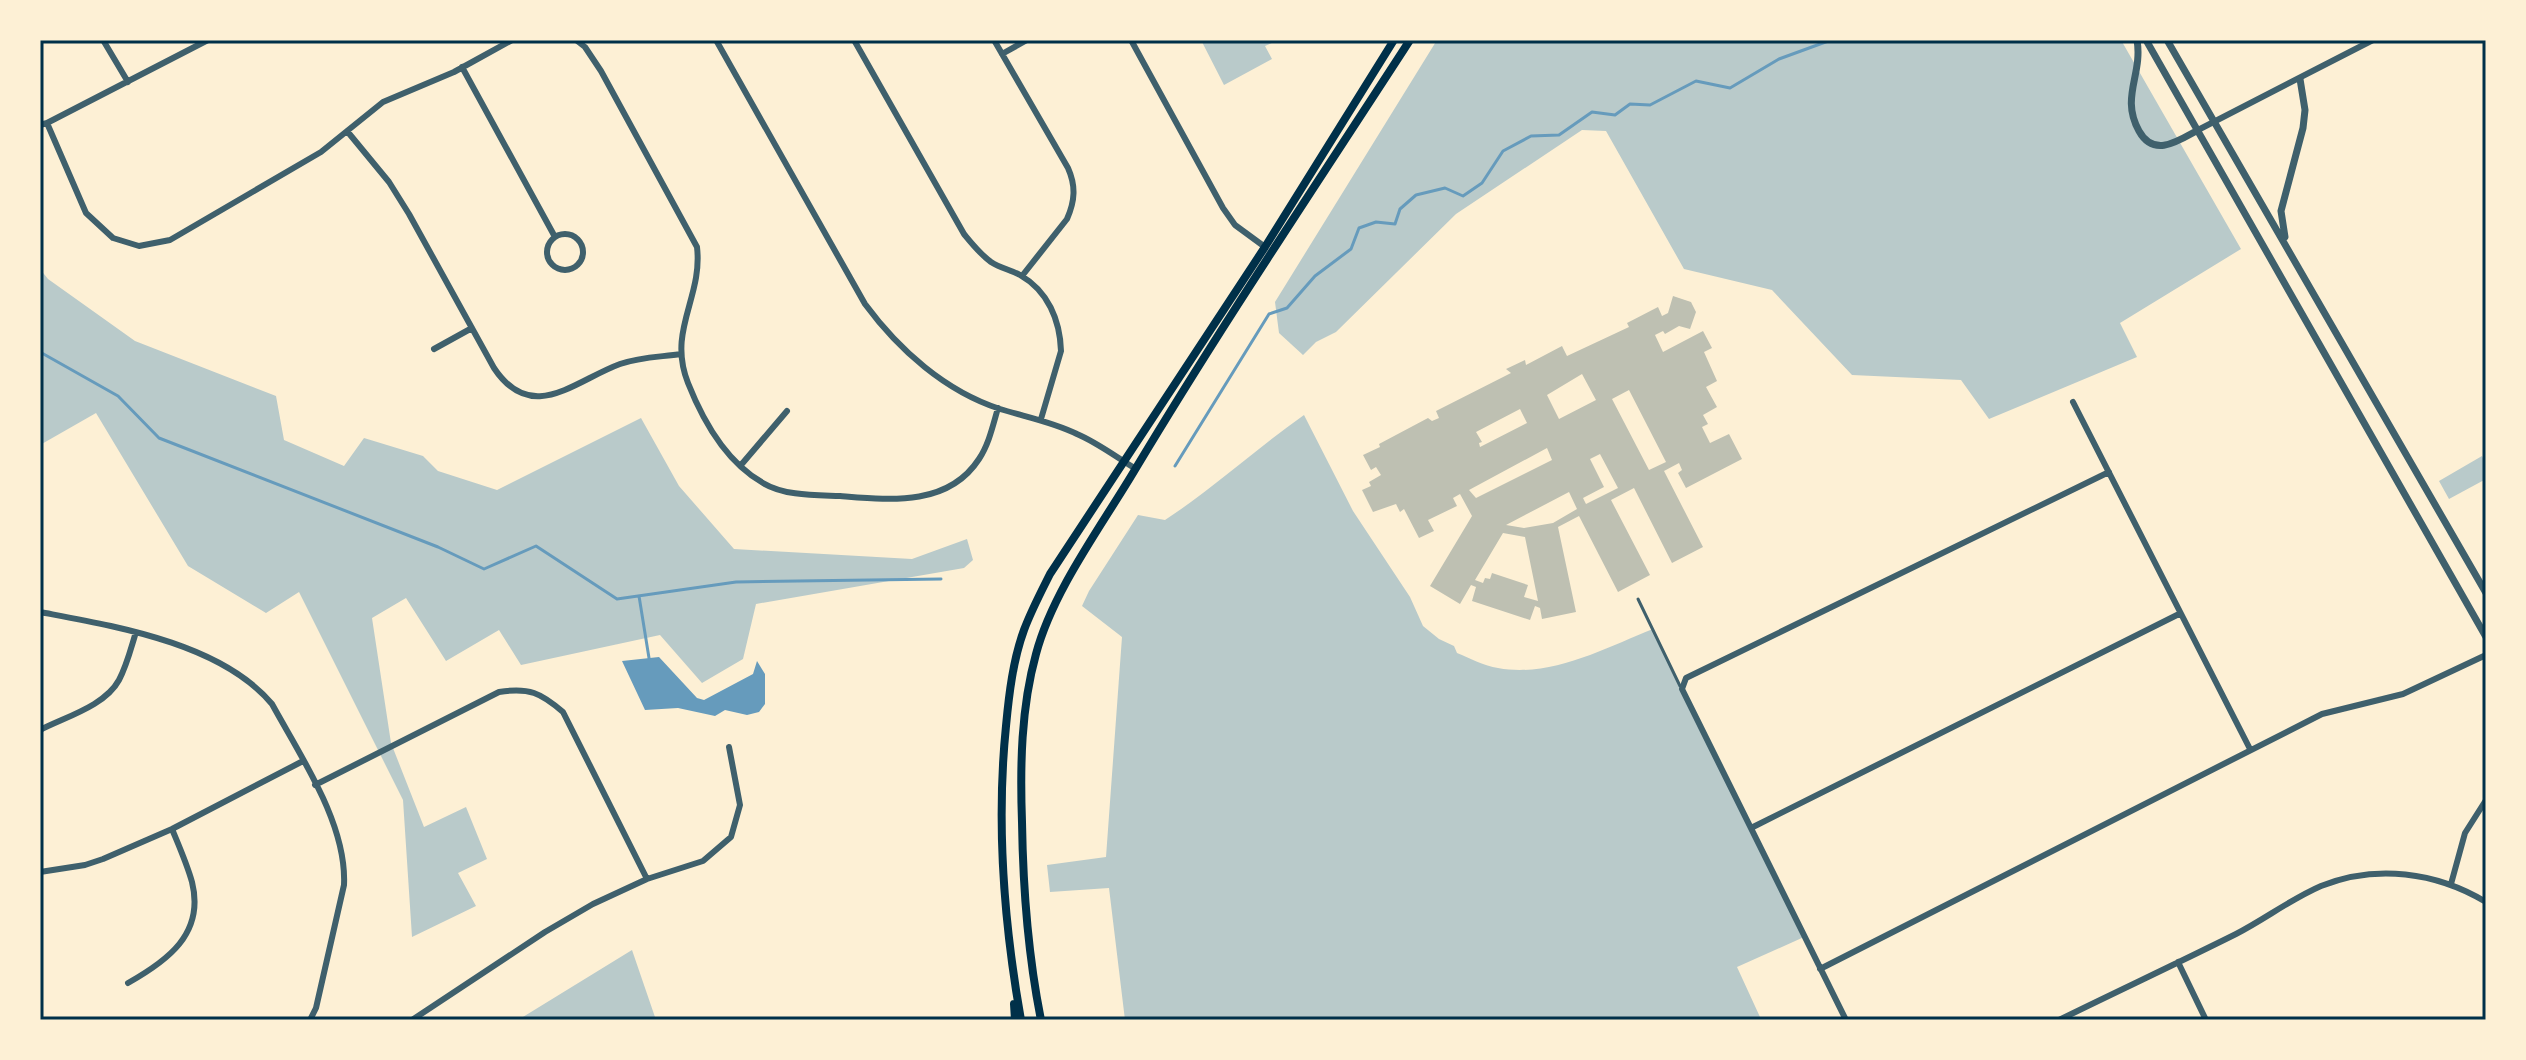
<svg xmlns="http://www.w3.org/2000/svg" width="2526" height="1060" font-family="'Libre Baskerville',serif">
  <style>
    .green { fill: #b9caca }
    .water { fill: #669bbc }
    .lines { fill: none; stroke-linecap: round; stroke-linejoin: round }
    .stream { stroke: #669bbc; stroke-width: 3 }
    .building { fill: #bec0b2; fill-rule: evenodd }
    .service { stroke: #3f606c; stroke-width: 3 }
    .minor { stroke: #3f606c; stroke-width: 6 }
    .tertiary { stroke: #3f606c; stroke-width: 7 }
    .secondary { stroke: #003049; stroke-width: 8 }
    .neatline { fill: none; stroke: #003049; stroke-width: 3 }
  </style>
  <rect width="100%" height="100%" fill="#fdf0d5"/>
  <path class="green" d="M1201,40H1279L1265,46L1272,59L1224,85Z
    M1437,40H2121L2241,249L2120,323L2137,357L1989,419L1961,380L1852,375L1772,290L1684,269L1606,131L1582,130L1456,214L1336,332L1316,342L1303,355L1279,333L1275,302Z
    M40,269L48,279L135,341L276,396L284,440L344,466L364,438L423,456L438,471L497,490L641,418L679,486L734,549L912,559L967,539L973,560L964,568L756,604L743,659L702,683L660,635L521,665L499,630L446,661L406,598L372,618L391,743L424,827L466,807L487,859L458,873L476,906L412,937L403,800L299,592L266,613L188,566L96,413L40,445Z
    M1304,415L1353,511L1410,597L1423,626L1439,639L1454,646L1457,653C1470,658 1484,666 1498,668C1551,678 1605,648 1653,629L1804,937L1737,967L1760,1017L1754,1020H1125L1109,888L1050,892L1047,865L1106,857L1122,637L1082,606L1089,591L1138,515L1165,520C1214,488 1257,448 1304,415Z
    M2482,456L2486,464V479L2449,499L2439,481Z
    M632,950L656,1020H518Z"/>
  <path class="water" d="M659,657L697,698L704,700L753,674L757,661L765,674V704L759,712L747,715L725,710L715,716L678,708L645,710L622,661Z"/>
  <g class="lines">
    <path class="stream" d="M40,352L118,396L159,438L438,547L484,569L536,546L617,599L736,582L941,579
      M1175,466L1269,314L1287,308L1315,276L1351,249L1359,228L1376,222L1395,224L1400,209L1416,195L1445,188L1463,196L1482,183L1503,151L1531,136L1559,135L1592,112L1615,115L1630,104L1650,105L1696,81L1730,88L1779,59L1831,40
      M639,596L649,658"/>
  </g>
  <path class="building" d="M1673,296L1691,302L1696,312L1690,329L1679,326L1665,334L1663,331L1655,335L1663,352L1703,331L1712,348L1704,352L1717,381L1706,387L1717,407L1703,415L1708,424L1702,427L1710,443L1729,434L1742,459L1686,488L1678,473L1682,470L1679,463L1664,471L1703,547L1672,563L1634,488L1611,500L1650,575L1618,592L1579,516L1558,527L1576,612L1542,619L1540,608L1535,606L1530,620L1472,601L1476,587L1471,585L1460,604L1430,586L1472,516L1460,494L1453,498L1457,506L1428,520L1434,531L1419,538L1404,509L1400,512L1396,504L1373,512L1362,490L1371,486L1369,482L1381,475L1376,467L1371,470L1363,455L1380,447L1379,444L1428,418L1432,421L1439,418L1436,411L1511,373L1506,369L1525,360L1526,365L1562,346L1567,356L1629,327L1627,323L1658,307L1662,316L1668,313ZM1582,374L1596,400L1559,419L1547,395ZM1629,390L1666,462L1649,470L1612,399ZM1520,409L1527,423L1480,447L1479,443L1482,442L1476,432ZM1547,448L1552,460L1476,498L1469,490ZM1600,454L1618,488L1586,504L1583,498L1604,487L1590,459ZM1569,492L1577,509L1553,523L1524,528L1506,525ZM1503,533L1525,537L1538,601L1524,597L1528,585L1492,573L1490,579L1485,578L1483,583L1475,580Z"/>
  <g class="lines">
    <path class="service" d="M1638,599L1680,686"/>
    <path class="minor" d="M103,40L128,82
      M576,40L585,47L601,71L697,247C703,298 667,330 688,383C703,421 726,462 763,483C785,496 815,495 840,496C889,500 948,507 979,459C989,444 993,425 998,408
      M716,40L865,304C899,350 945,391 1000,409C1026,417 1053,422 1077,434C1098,443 1116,457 1136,469
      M854,40L964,234C973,245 980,254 991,262C1000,268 1011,270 1020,275C1048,291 1060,320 1061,351L1041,419
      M994,40L1068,168C1076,186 1075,201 1067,219L1022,276
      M1131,40L1223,208L1235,225L1265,247
      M1002,54L1027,40
      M462,67L555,237
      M47,123L86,213L113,238L139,246L170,240L321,152L383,102L454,72L512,40
      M40,125L47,123L208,40
      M2198,130L2373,40
      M347,131L389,182L409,214L494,368C532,425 574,381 620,364C640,357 660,357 681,354
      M547 252a18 18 0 1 1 36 0a18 18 0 1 1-36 0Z
      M434,349L472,328
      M2073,402L2250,749
      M741,465L787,411
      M40,612C114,626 221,643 272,704C301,757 347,824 344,885L316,1008L310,1020
      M40,730C65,717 105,706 119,680C127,665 131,648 136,632
      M315,785L499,692C529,687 541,693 563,712L647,879
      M1751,828L2179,614
      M40,872L85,865L103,859L172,829L303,761
      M2451,884L2465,833L2486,800
      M2178,962L2206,1020
      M1820,969L2322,714L2403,694L2486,655
      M128,983C167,961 205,934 192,882C187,864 179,846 172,829
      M412,1020L545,932L593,904L647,879L703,861L731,837L740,805L729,747
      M1846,1020L1682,689L1686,678L2109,472
      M2059,1020C2118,991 2178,963 2236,934C2265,919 2291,899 2321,886C2376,864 2436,872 2486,902"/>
    <path class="tertiary" d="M2137,40C2143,75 2120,97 2139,131C2154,158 2178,141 2198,130
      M2146,40L2486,637
      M2167,40L2486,593
      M2285,237L2281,211L2303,128L2305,110L2300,79"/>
    <path class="secondary" d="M1014,1004L1015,1020
      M1021,1020C1004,924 996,824 1006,726C1009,694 1013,660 1024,630C1031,611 1041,592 1050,574L1265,247L1394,40
      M1041,1020C1028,955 1023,888 1022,822C1020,766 1021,708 1036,654C1053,590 1103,524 1136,468C1223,323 1318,182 1410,40"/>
  </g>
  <rect width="2526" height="1060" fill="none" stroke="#fdf0d5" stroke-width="84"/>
  <rect x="42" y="42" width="2442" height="976" class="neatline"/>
</svg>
